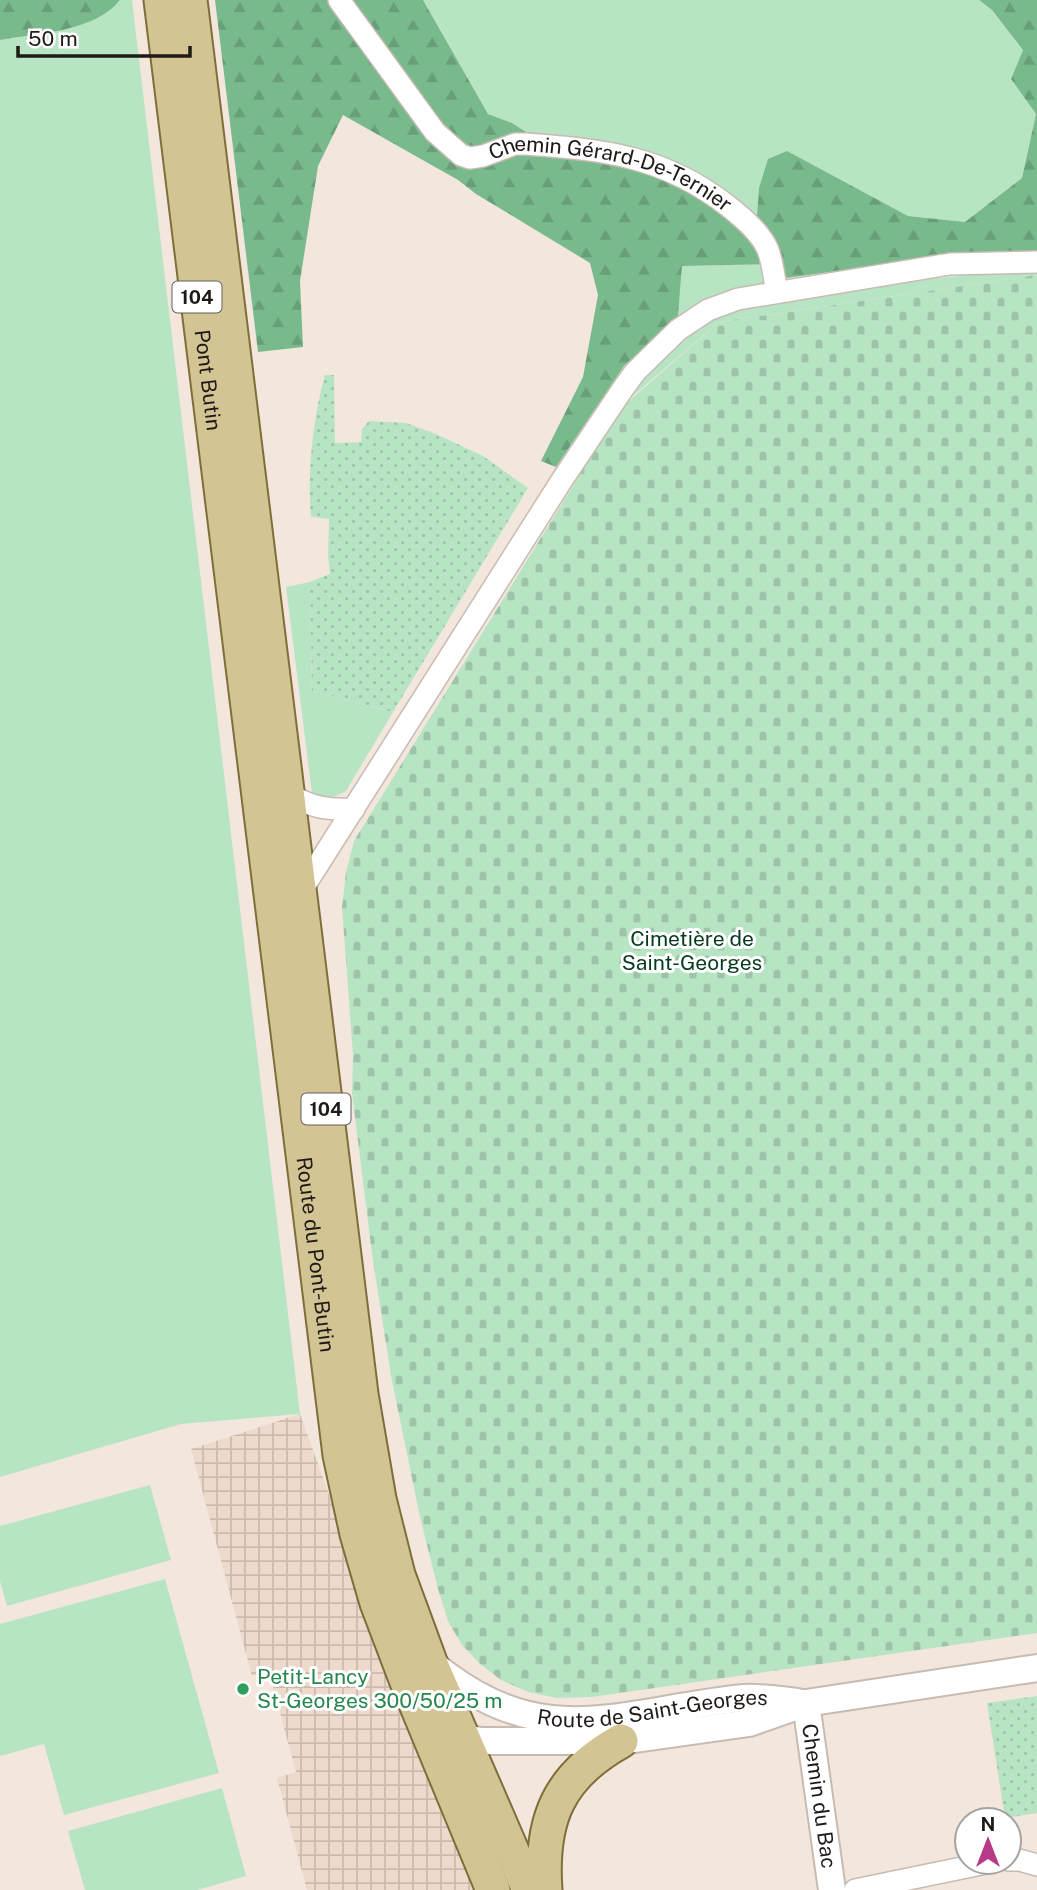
<svg xmlns="http://www.w3.org/2000/svg" width="1037" height="1890" font-family="'Public Sans',sans-serif">
  <style>
    .industrial { fill: url(#industrial-grid) }
    .grass { fill: #b7e5c4 }
    .forest { fill: url(#forest-firs) }
    .cemetery { fill: url(#cemetery-stones) }
    .park { fill: url(#park-dots) }
    .lines { fill: none; stroke-linecap: round; stroke-linejoin: round }
    .minor-casing { stroke: #c7bbb2; stroke-width: 24 }
    .tertiary-casing { stroke: #c7bbb2; stroke-width: 30 }
    .primary-casing { stroke: #806e3a; stroke-width: 37 }
    .minor { stroke: #fff; stroke-width: 21 }
    .tertiary { stroke: #fff; stroke-width: 26 }
    .primary { stroke: #d3c494; stroke-width: 33 }
    .leisure-dot { fill: #2e9e5b; stroke: #fff; stroke-width: 2.5 }
    .labels { text-anchor: middle; stroke-width: 6; stroke-linejoin: round; paint-order: stroke }
    .shield { fill: #fff; stroke: #625f5d; stroke-width: 2 }
    .shield-label { font-size: 19px; font-weight: bold; fill: #1f1a17 }
    .street-label { font-size: 21px; fill: #1f1a17; stroke: #fff }
    .park-label { font-size: 21px; fill: #063a1d; stroke: #fff }
    .leisure-label { font-size: 21px; fill: #27864d; stroke: #fff; text-anchor: start }
  </style>
  <defs>
    <pattern id="industrial-grid" width="8" height="8" patternUnits="userSpaceOnUse" patternTransform="scale(1.75)"><rect width="8" height="8" fill="#eddacc"/><path d="M0 4h8M4 0v8" fill="none" stroke="#cbbaae"/></pattern>
    <pattern id="forest-firs" width="22" height="20" patternUnits="userSpaceOnUse" patternTransform="scale(1.75)"><rect width="22" height="20" fill="#79ba8d"/><path d="M5 1l3.5 6h-7zM16 11l3.5 6h-7z" fill="#689f79"/></pattern>
    <pattern id="cemetery-stones" width="16" height="16" patternUnits="userSpaceOnUse" patternTransform="scale(1.75)"><rect width="16" height="16" fill="#b7e5c4"/><path d="M2 7V4a2 2 0 0 1 4 0v3zM10 15v-3a2 2 0 0 1 4 0v3z" fill="#9dc4a8"/></pattern>
    <pattern id="park-dots" width="8" height="8" patternUnits="userSpaceOnUse" patternTransform="scale(1.75)"><rect width="8" height="8" fill="#b7e5c4"/><path d="M2 2h.1M6 6h.1" fill="none" stroke="#9dc4a8" stroke-width="1.8" stroke-linecap="round"/></pattern>
  </defs>
  <rect width="100%" height="100%" fill="#f3e6dd"/>
  <path class="industrial" d="M300,1414L452,1837L474,1890H307L277,1778L296,1772L269,1672L252,1676L191,1449Z"/>
  <path class="grass" d="M120,0H132L300,1414L181,1424L0,1477V40C38,33 95,32 120,0Z
    M423,0H979L992,10L1023,50L1011,79L1036,114L1022,178L965,222L908,216L786,151L759,188L758,218L731,197L586,140L526,132L512,123L488,114Z
    M764,264V285L723,293L678,316L682,266Z
    M1037,271V275L719,322L628,400C651,366 683,332 721,315C748,303 781,302 810,297C886,284 960,273 1037,271Z
    M310,582L312,691L393,712L346,791C333,799 326,799 312,793L286,587Z
    M150,1485L171,1560L7,1606L0,1581V1526Z
    M165,1579L219,1773L64,1815L44,1744L0,1756V1624Z
    M222,1788L246,1876L197,1890H85L68,1831Z"/>
  <path class="forest" d="M0,0H120C95,32 38,33 0,40Z
    M215,0H423L488,114L512,123L526,132L586,140L652,153L684,168L731,197L757,217L759,188L768,159L787,151L908,216L965,222L1022,178L1036,114L1011,79L1023,50L992,10L979,0H1037V255L972,252L787,278L781,264L682,266L678,316L624,366L556,467L541,461L583,377L598,295L590,263L476,194L458,180L343,115L318,166L300,281L303,347L258,352Z"/>
  <path class="cemetery" d="M1037,275V1633L592,1697L557,1698L528,1692L501,1680L480,1664L462,1645L448,1621L438,1589L420,1517L391,1376L372,1254L352,1093L353,1055L342,907L346,872L354,841L621,408L719,322Z"/>
  <path class="park" d="M325,375H334L335,443L361,442L362,429L369,421L406,423L436,434L483,456L528,488L393,712L312,691L310,582L330,574L328,556L329,519L311,517C307,473 313,417 325,375Z
    M1037,1696V1813L1005,1818L987,1703Z"/>
  <g class="lines">
    <g class="minor-casing">
      <g id="minor">
        <path id="s1" d="M339,0L435,132L461,155L470,158L483,156L515,144H526C605,150 664,156 728,206C743,218 760,232 768,250C773,263 774,279 777,292"/>
        <path d="M288,793C311,808 328,810 354,809"/>
        <path d="M300,893L562,480L622,390L635,372L678,330L708,310L738,299L950,264L1037,262"/>
        <path d="M1009,1860H1019L1037,1865"/>
        <path d="M855,1890L991,1862"/>
      </g>
    </g>
    <g class="tertiary-casing">
      <g id="tertiary">
        <path id="s2" d="M430,1662C543,1756 616,1711 744,1698C761,1697 780,1700 797,1702"/>
        <path id="s3" d="M806,1703L832,1890"/>
        <path d="M448,1735L481,1741H621L749,1723L806,1703L1037,1668"/>
      </g>
    </g>
    <g class="primary-casing">
      <g id="primary">
        <path id="s4" d="M161,0L340,1455L357,1534L377,1603L407,1682L493,1890"/>
        <path d="M190,0L361,1394L379,1499L398,1575L430,1662L529,1890"/>
        <path d="M545,1890C540,1820 558,1776 621,1741"/>
      </g>
    </g>
    <use href="#minor" class="minor"/>
    <use href="#tertiary" class="tertiary"/>
    <use href="#primary" class="primary"/>
  </g>
  <circle class="leisure-dot" cx="243" cy="1689" r="7"/>
  <g class="labels">
    <g class="shield">
      <rect x="172.5" y="281.5" width="49" height="31" rx="5"/>
      <rect x="301.5" y="1093.5" width="49" height="31" rx="5"/>
    </g>
    <g class="shield-label">
      <text x="197" y="304">104</text>
      <text x="326" y="1116">104</text>
    </g>
    <g class="street-label">
      <text dy="7" stroke="none"><textPath href="#s1" startOffset="355">Chemin Gérard-De-Ternier</textPath></text>
      <text dy="7" stroke="none"><textPath href="#s4" startOffset="383">Pont Butin</textPath></text>
      <text dy="7" stroke="none"><textPath href="#s4" startOffset="1264">Route du Pont-Butin</textPath></text>
      <text dy="7" stroke="none"><textPath href="#s2" startOffset="238">Route de Saint-Georges</textPath></text>
      <text dy="7" stroke="none"><textPath href="#s3" startOffset="94">Chemin du Bac</textPath></text>
    </g>
    <g class="park-label">
      <text x="692" y="946">Cimetière de<tspan x="692" dy="24">Saint-Georges</tspan></text>
    </g>
    <g class="leisure-label">
      <text x="257" y="1684">Petit-Lancy<tspan x="257" dy="24">St-Georges 300/50/25 m</tspan></text>
    </g>
  </g>
  <g transform="translate(988 1841)"><circle r="33" fill="#ffffff" stroke="#a5a3a2" stroke-width="2"/>
  <path d="M0-5L12 26L0 18L-12 26Z" fill="#b83985"/>
  <text y="-10" font-size="19" font-weight="bold" text-anchor="middle" fill="#1f1a17">N</text>
  </g>
  <path d="M18 46v10h172v-10" fill="none" stroke="#1f1a17" stroke-width="3.5"/>
  <text x="28" y="46" font-size="21" fill="#1f1a17" stroke="#ffffff" stroke-width="5" paint-order="stroke">50 m</text>
</svg>
